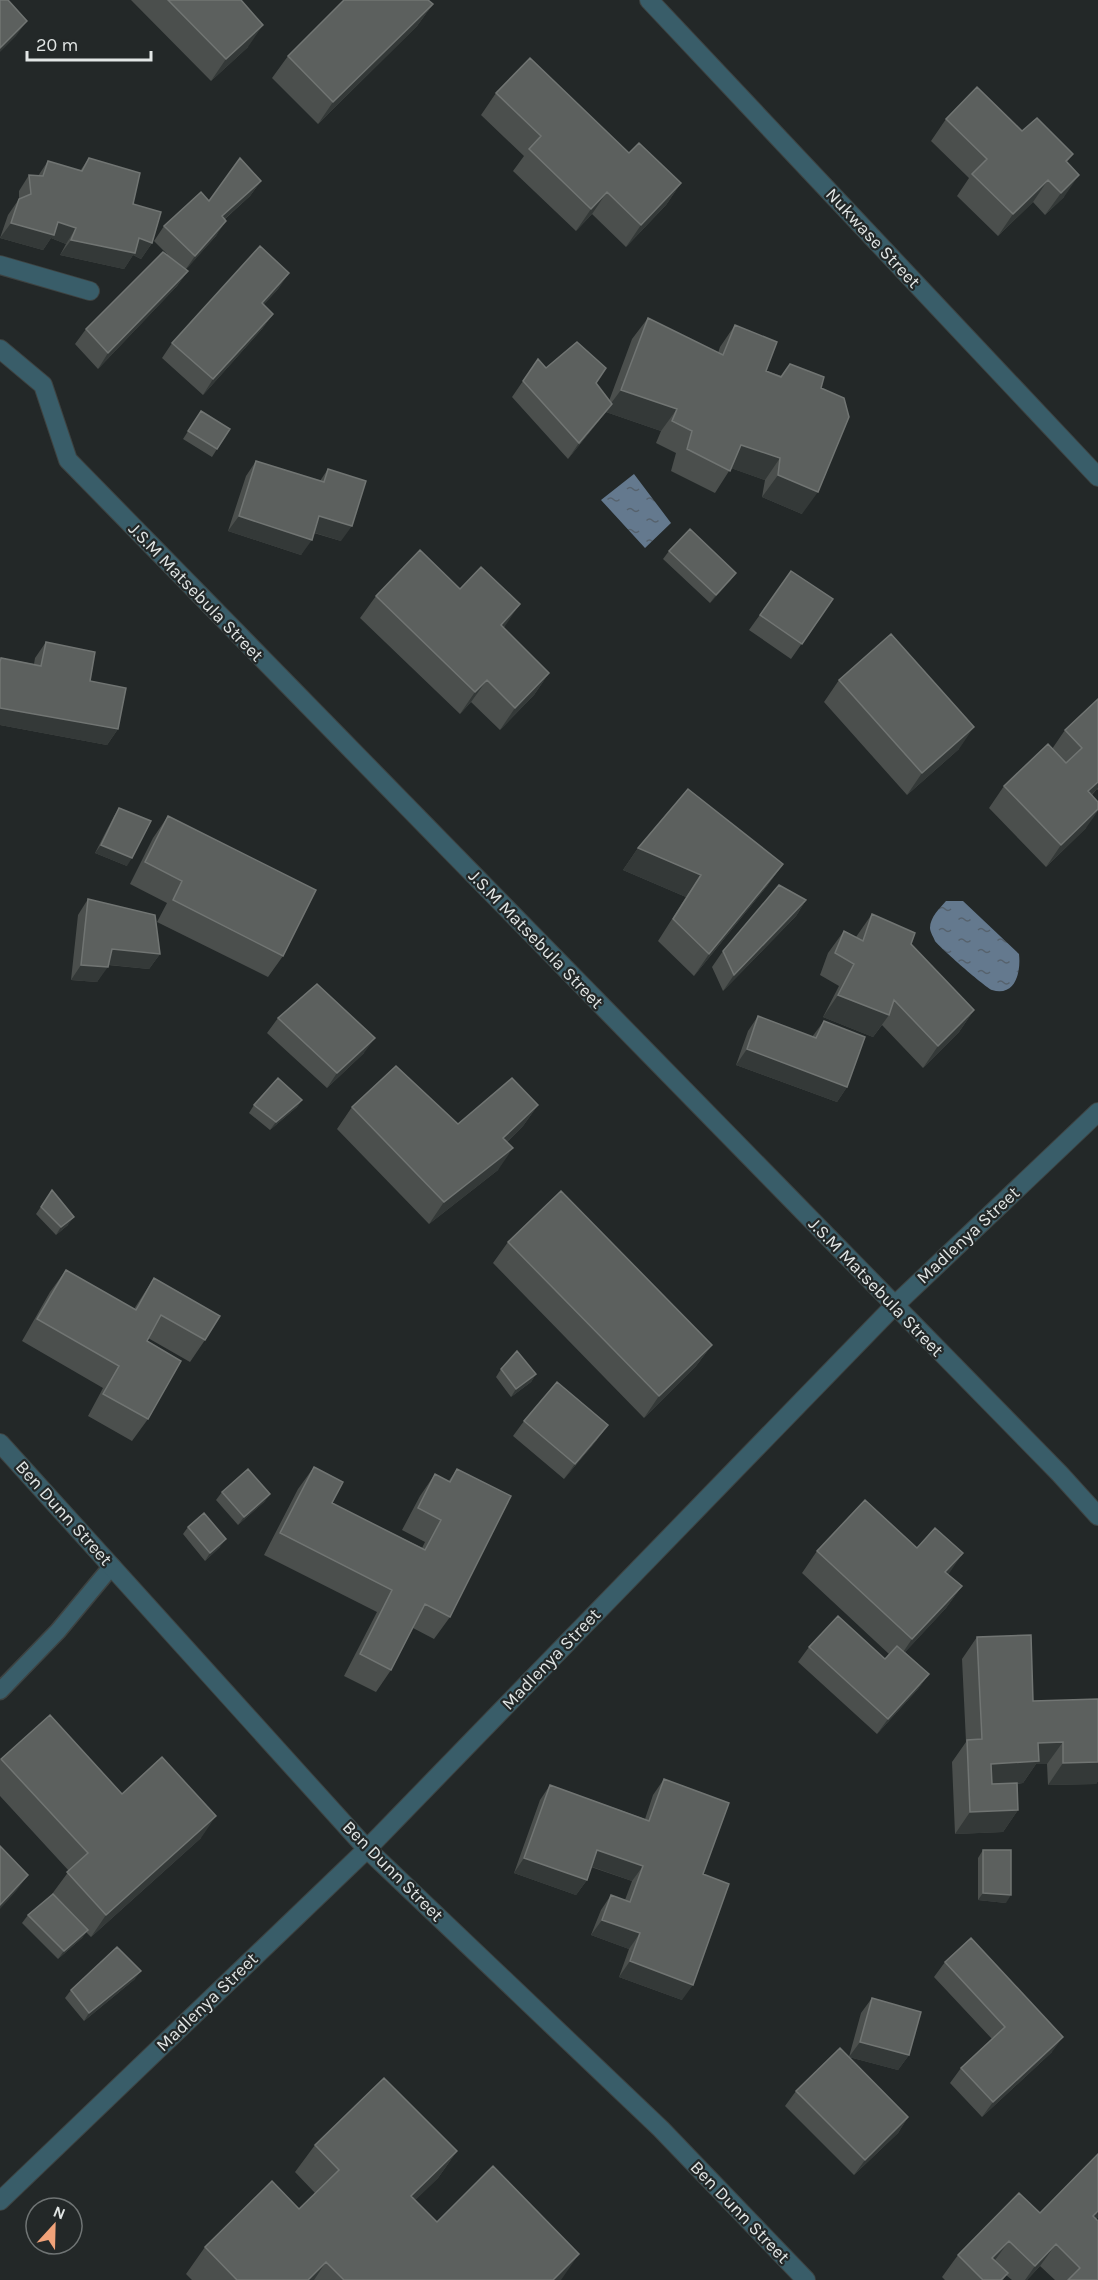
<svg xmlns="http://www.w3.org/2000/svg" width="1098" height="2280" font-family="Karla,sans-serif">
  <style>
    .water { fill: url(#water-ripples) }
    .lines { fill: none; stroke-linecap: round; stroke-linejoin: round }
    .lane-casing { stroke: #3e4342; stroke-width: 19 }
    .street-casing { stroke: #3e4342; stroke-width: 20 }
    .lane { stroke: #395d69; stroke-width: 16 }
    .street { stroke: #395d69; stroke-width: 18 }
    .wall { fill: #4b4f4d }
    .shaded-wall { fill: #343938 }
    .building { fill: #5c605e; stroke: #717573; stroke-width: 1.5 }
    .labels { text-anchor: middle; stroke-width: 4.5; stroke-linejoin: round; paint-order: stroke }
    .street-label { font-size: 18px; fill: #e2e6e5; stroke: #232828 }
  </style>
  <defs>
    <pattern id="water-ripples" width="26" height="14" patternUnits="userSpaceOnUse" patternTransform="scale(1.5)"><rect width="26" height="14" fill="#64798e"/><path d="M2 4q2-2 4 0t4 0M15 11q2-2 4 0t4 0" fill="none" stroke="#56626d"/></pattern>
  </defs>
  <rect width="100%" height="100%" fill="#232828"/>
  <path class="water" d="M634,474L671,523L645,548L601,500Z
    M946,901H963L1019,954C1021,971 1016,997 992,990C986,988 939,947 935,941C934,938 930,932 930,928C930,917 940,908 946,901Z"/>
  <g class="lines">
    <g class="lane-casing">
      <path id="lane" d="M0,1691L58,1631L112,1566"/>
    </g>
    <g class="street-casing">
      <path id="street" d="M649,0L1098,477
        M0,265L90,291
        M0,349L43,385L68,460L1060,1474L1098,1516
        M0,1443L367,1849L661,2129L806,2280
        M0,2201L367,1849L894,1306L1098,1112"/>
    </g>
    <use href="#lane" class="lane"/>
    <use href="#street" class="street"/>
  </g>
  <path class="wall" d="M131,0H241L248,47L211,81Z
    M433,4L417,26L318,124L272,78L288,56Z
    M496,93L629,153L681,183L666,205L626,247L592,214L576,231L513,171L524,156L481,115Z
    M946,119L1022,131L1073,154L1067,162L1064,197L1045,215L1033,202L998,236L957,196L969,178L931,141Z
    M89,158L133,204L152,243L141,259L133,255L124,269L60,255L66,244L51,238L43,250L0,238L8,215L19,199V191L29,175L38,176L48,161L80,171Z
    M261,181L250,196L225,219L216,236L186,269L188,271L177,286L98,369L75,344L86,329L167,254L154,241L164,226L209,201Z
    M279,288L263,305L273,314L262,329L203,395L162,358L172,343Z
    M648,318L718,353L720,347L735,325L766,371L821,388L802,514L762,497L765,480L731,468L715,493L671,471L676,453L656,443L661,431L606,412L568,459L512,397L538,359L546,368L596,383L609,401L632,339Z
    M201,411L217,449L212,457L183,439Z
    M256,461L320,481L328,469L341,541L314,533L301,555L228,531L246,476Z
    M669,551L736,573L730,581L710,603L663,559Z
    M791,571L833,599L791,659L749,630Z
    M460,589L505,626L503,628L549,673L534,695L500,730L471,702L460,714L360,618L376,596Z
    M46,642L90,681L118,729L107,745L0,725V659L1,658L34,664L35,658Z
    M839,680L959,749L907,795L824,702Z
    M1098,699V790L1097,789L1092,795L1086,828L1046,867L989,808L1004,786L1052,749L1065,730Z
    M119,808L127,866L95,853L114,816Z
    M168,816L283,956L268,977L157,922L167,903L130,884L153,838Z
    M638,848L783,864L767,886L694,976L658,941L686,897L623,870Z
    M88,899L160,954L149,969L108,965L97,982L71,980L78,915Z
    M806,900L796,916L723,991L712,967L723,951Z
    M872,914L911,944L974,1010L959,1032L923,1068L882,1025L873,1037L823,1017L839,986L820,975L828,953L844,931L856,937Z
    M758,1016L812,1037L824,1021L847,1087L837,1102L736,1065L748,1031Z
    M278,1018L364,1053L327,1088L267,1033Z
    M302,1100L297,1107L270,1130L249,1113L254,1105Z
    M538,1105L523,1126L507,1142L498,1170L429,1224L337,1129L352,1107L458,1124Z
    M52,1190L68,1225L56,1235L36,1214Z
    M508,1242L712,1345L696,1366L644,1418L493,1263Z
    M66,1270L134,1309L154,1278L205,1340L190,1362L148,1338L147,1341L148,1419L132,1441L88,1416L103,1388L22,1341L50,1292Z
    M501,1369L536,1374L531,1382L511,1397L496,1377Z
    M524,1421L597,1440L564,1479L513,1436Z
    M314,1467L332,1503L422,1548L425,1542L402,1530L420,1496L435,1474L448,1482L457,1469L450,1617L434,1639L413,1628L391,1670L376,1692L344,1676L377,1612L264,1555L298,1489Z
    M222,1492L270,1494L264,1502L238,1525L216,1500Z
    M188,1527L220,1547L205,1561L183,1534Z
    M917,1548L962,1586L946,1608L905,1652L929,1674L918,1689L877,1734L798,1662L809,1647L885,1659L889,1654L802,1573L817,1551Z
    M977,1637L1033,1701L1098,1699V1781L1096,1784L1048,1785L1047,1764H1036L1023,1783L1017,1784L1018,1810L1003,1832L955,1834L952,1762L966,1742L962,1659Z
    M1,1759L122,1794L201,1838L91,1937L86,1932L82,1938L58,1959L22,1923L28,1915L53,1894H52L69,1871L0,1796V1760Z
    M664,1779L703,1874L682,2000L619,1977L629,1949L591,1935L601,1910L611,1895L625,1900L632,1881L591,1867L587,1880L576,1895L514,1873L540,1800L550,1785L645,1819L653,1795Z
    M983,1850L1006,1903L978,1900V1858Z
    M945,1962L1052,2052L982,2117L950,2083L961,2068L992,2039L934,1977Z
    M135,1979L84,2021L65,1998L71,1990Z
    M872,1998L909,2055L898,2070L849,2057L861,2013Z
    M796,2091L908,2117L898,2133L854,2175L785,2106Z
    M315,2145L457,2151L438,2178L415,2200L437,2222L561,2280H192L186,2274L205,2247L299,2209L315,2193L295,2172Z
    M1098,2154V2217L1096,2219L1098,2280H1055L1040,2266L1027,2280H1012L1006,2275L1003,2280H945L942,2277L958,2255L1040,2213Z"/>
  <path class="shaded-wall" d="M433,4L417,26L318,124L333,102Z
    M27,21L16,36L0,52V48Z
    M263,25L248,47L211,81L226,59Z
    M1079,175L1064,197L1045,215L1061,193Z
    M1048,180L1033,202L998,236L1013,214Z
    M261,181L250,196L211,231L222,216Z
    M681,183L666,205L626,247L641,225Z
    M607,192L592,214L576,231L591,209Z
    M226,221L216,236L184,272L195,256Z
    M58,222L76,228L66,244L51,238L43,250L0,238L11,223Z
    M139,238L152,243L141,259L133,255L124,269L60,255L71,240Z
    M188,271L177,286L98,369L108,353Z
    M289,273L279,288L251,319L262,303Z
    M273,314L262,329L203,395L213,379Z
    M621,390L677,409L661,431L606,412L568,459L579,443L606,410Z
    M741,445L780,458L765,480L725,466Z
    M778,475L818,492L802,514L762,497Z
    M239,516L312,540L301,555L228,531Z
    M319,516L352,526L341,541L309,531Z
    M736,573L730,581L710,603L716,595Z
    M520,604L505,626L485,647L501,625Z
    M549,673L534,695L500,730L515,708Z
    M487,680L471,702L460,714L475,692Z
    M0,708L118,729L107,745L0,725Z
    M974,727L959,749L907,795L922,773Z
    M1098,782V788L1073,813L1088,791Z
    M1098,809V811L1086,828L1046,867L1061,845Z
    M101,845L132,858L127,866L95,853Z
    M638,848L701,875L686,897L623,870Z
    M783,864L767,886L694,976L709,954Z
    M806,900L796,916L723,991L734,975Z
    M112,949L160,954L149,969L101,964Z
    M81,965L108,967L97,982L71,980Z
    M838,995L889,1015L873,1037L823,1017Z
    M974,1010L959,1032L923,1068L938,1046Z
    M375,1038L364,1053L327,1088L337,1073Z
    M747,1049L847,1087L837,1102L736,1065Z
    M302,1100L297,1107L270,1130L276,1122Z
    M538,1105L523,1126L488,1160L503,1138Z
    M513,1148L498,1170L429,1224L444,1202Z
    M74,1217L68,1225L56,1235L61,1227Z
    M712,1345L696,1366L644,1418L659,1396Z
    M536,1374L531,1382L511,1397L516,1389Z
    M608,1425L597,1440L564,1479L575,1464Z
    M270,1494L264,1502L238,1525L244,1517Z
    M226,1539L220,1547L205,1561L210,1553Z
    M963,1553L948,1575L945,1572Z
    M962,1586L946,1608L897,1661L912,1639Z
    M929,1674L918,1689L877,1734L888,1719Z
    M1063,1742L1047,1764H1036L1023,1783L975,1785L991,1764L1038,1743Z
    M1098,1762V1781L1096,1784L1048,1785L1063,1763Z
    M1018,1810L1003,1832L955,1834L970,1812Z
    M216,1816L201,1838L91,1937L106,1915Z
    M597,1850L643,1866L632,1881L587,1865Z
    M524,1858L587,1880L576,1895L514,1873Z
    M28,1875L17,1890L0,1909V1905Z
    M983,1893L1011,1895L1006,1903L978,1900Z
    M602,1920L640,1933L629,1949L591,1935Z
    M88,1930L82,1938L58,1959L64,1951Z
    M630,1961L693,1985L682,2000L619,1977Z
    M141,1971L135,1979L84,2021L89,2013Z
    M1063,2037L1052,2052L982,2117L993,2102Z
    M860,2042L909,2055L898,2070L849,2057Z
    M908,2117L898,2133L854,2175L865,2160Z
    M457,2151L438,2178L392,2223L411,2196Z
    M1098,2211V2217L1078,2238L1093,2216Z
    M1009,2241L993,2263L992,2258Z
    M1056,2244L1040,2266L1027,2280H1025L1035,2266Z
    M579,2254L561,2280H553Z
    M326,2262L314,2280H308Z"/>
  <path class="building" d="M1,0H8L27,21L0,48V1Z
    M168,0H241L263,25L226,59Z
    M344,0H428L433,4L333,102L288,56Z
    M530,58L629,153L639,143L681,183L641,225L607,192L591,209L529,149L541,136L496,93Z
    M977,87L1022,131L1037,118L1073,154L1066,161L1079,175L1061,193L1048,180L1013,214L972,174L987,159L946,119Z
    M89,158L140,173L133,204L161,212L152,243L139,238L135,253L71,240L76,228L58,222L54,235L11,223L19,199L31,194L29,175L43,176L48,161L82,171Z
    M240,158L261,181L222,216L226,221L195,256L164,226L201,192L209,201Z
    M260,246L289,273L262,303L273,314L213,379L172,343Z
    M163,252L188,271L108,353L86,329Z
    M648,318L723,355L735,325L777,342L766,371L781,377L790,364L824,377L821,388L844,398L849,417L818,492L778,475L780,458L741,445L730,471L687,449L692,431L672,421L677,409L621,390Z
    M577,342L606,368L596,383L612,404L579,443L523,381L538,359L546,368Z
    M201,411L230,429L217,449L188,431Z
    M256,461L324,482L328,469L366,481L352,526L319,516L312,540L239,516Z
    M690,529L736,573L716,595L669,551Z
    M420,550L460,589L481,567L520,604L501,625L549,673L515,708L487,680L475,692L376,596Z
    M791,571L833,599L802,644L760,615Z
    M891,634L974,727L922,773L839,680Z
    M46,642L95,652L90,681L126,688L118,729L0,708V662L1,658L41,666Z
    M1098,699V782L1088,791L1098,802V809L1061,845L1004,786L1048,744L1066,763L1082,748L1065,730Z
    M688,789L783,864L709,954L673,919L701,875L638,848Z
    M119,808L151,821L132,858L101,845Z
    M168,816L316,890L283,956L173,900L182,881L145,862Z
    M779,885L806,900L734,975L723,951Z
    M88,899L155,915L160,954L112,949L108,967L81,965Z
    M872,914L915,933L911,944L974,1010L938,1046L894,1000L889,1015L838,995L854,964L835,953L844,931L863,941Z
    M317,984L375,1038L337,1073L278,1018Z
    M758,1016L816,1038L824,1021L865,1037L847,1087L747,1049Z
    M396,1066L458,1124L512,1078L538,1105L503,1138L513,1148L444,1202L352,1107Z
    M278,1078L302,1100L276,1122L254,1105Z
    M52,1190L74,1217L61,1227L41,1207Z
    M561,1191L712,1345L659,1396L508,1242Z
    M66,1270L136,1310L154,1278L220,1316L205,1340L161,1315L147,1341L181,1361L148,1419L103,1394L119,1366L37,1319Z
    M517,1351L536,1374L516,1389L501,1369Z
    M557,1382L608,1425L575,1464L524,1421Z
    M314,1467L343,1482L332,1503L425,1550L441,1520L418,1508L435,1474L450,1482L457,1469L511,1496L450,1617L425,1604L391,1670L360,1654L392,1590L280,1533Z
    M248,1469L270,1494L244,1517L222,1492Z
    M865,1500L917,1548L935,1528L963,1553L945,1572L962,1586L912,1639L817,1551Z
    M204,1513L226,1539L210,1553L188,1527Z
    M838,1616L885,1659L897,1646L929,1674L888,1719L809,1647Z
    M1031,1635L1033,1701L1098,1699V1762L1063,1763V1742L1038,1743L1039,1761L991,1764L992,1784L1017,1783L1018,1810L970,1812L967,1740L982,1739L977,1637Z
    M50,1715L122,1794L162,1757L216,1816L106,1915L67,1872L88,1853L1,1759Z
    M664,1779L729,1803L703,1874L729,1884L693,1985L630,1961L640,1933L602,1920L611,1895L630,1902L643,1866L597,1850L587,1880L524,1858L550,1785L649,1821Z
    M0,1846L28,1875L0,1905Z
    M983,1850H1011V1895L983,1893Z
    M53,1894L88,1930L64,1951L28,1915Z
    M971,1938L1063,2037L993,2102L961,2068L1005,2027L945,1962Z
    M117,1947L141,1971L89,2013L71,1990Z
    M872,1998L921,2012L909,2055L860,2042Z
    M840,2048L908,2117L865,2160L796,2091Z
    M384,2078L457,2151L411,2196L437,2222L493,2166L579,2254L553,2280H344L326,2262L308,2280H237L205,2247L272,2181L299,2209L339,2170L315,2145Z
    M1098,2154V2211L1093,2216L1098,2221V2280H1068L1080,2268L1056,2244L1035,2266L1009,2241L992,2258L1008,2273L1001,2280H983L958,2255L1019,2193L1040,2213Z"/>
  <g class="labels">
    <g class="street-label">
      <text transform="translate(873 238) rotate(47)" y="6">Nukwase Street</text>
      <text transform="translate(196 592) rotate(46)" y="6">J.S.M Matsebula Street</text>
      <text transform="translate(536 939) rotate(46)" y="6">J.S.M Matsebula Street</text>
      <text transform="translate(968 1235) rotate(-43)" y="6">Madlenya Street</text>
      <text transform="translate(876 1287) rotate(46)" y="6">J.S.M Matsebula Street</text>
      <text transform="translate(64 1513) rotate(48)" y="6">Ben Dunn Street</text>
      <text transform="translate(551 1659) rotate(-46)" y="6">Madlenya Street</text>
      <text transform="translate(393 1871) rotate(45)" y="6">Ben Dunn Street</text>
      <text transform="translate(207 2002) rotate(-44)" y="6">Madlenya Street</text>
      <text transform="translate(740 2212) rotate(46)" y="6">Ben Dunn Street</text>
    </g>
  </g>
  <g transform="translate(54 2226) rotate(22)"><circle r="28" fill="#232828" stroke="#6f7474" stroke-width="1.5"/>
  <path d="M0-4.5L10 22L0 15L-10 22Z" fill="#f0a279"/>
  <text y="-9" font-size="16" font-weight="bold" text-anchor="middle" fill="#e2e6e5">N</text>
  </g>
  <path d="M27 51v9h124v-9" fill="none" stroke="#e2e6e5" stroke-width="3"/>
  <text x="36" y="51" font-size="18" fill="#e2e6e5" stroke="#232828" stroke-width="4.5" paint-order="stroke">20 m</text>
</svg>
